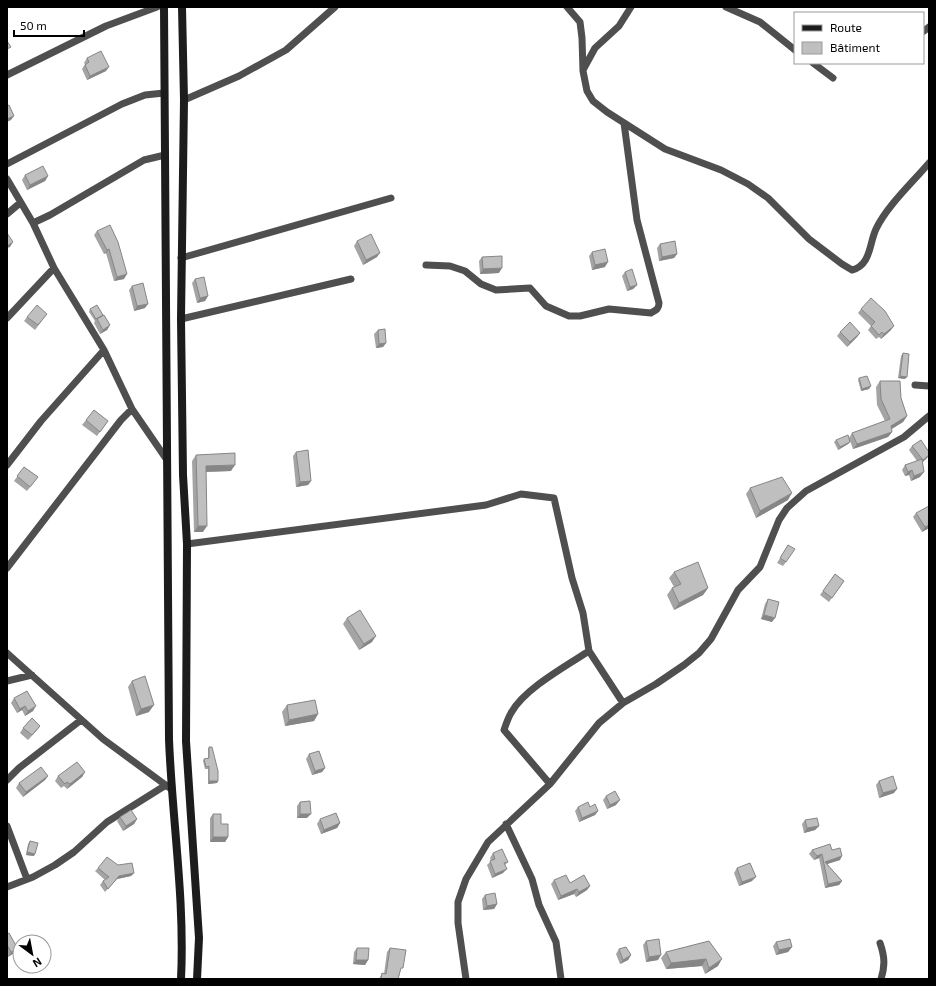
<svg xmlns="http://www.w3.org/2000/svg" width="936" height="986" font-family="'Exo 2',sans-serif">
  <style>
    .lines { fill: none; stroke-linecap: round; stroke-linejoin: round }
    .street { stroke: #4f4f4f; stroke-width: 7 }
    .secondary { stroke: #1c1c1c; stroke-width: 8 }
    .wall { fill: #a4a4a4 }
    .shaded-wall { fill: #868686 }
    .building { fill: #bfbfbf; stroke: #868686 }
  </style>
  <rect width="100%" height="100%" fill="#fff"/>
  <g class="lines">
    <path class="street" d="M567,7L580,22L582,38L583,71L587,91L593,101L607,112L665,149L721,170L748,184L768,198L809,239L842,264L852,270C871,265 869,244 876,229C887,206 912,183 929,163
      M726,7L760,22L795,50
      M924,31L929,27
      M813,63L833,78
      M583,70L595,48L619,26L631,7
      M7,75L106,26L157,7
      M184,100L239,76L286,50L335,7
      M7,164L122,104L145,95L164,93
      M7,179L33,223L54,268L104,350L132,409L167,460
      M7,214L20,203
      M33,223L50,215L144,160L165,155
      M181,258L391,198
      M426,265L450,266L465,271L481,284L496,290L530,288L546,306L569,316H580L609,309L651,313C656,310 659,309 659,303L637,220L624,123
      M7,318L54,268
      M181,319L351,279
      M915,385L929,386
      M7,465L41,421L104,350
      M187,544L486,505L521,494L554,498L572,578L583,613L589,651L623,703
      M7,568L121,420L132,409
      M7,653L103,739L171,789
      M7,681L32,675
      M7,780L19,768L81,720
      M550,784L504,730C506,724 508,718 511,713C524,689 566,666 589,651
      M506,824L532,879L539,905L556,942L561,979
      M7,826L27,879
      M7,887L33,877L55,865L74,852L107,822L166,785
      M880,943C885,957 885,966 881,979
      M466,979L458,923V902L466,879L488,842L550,784L599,723L623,703L656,684L684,665L699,653L711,639L738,590L760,567L779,520L787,508L806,491L904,437L929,416"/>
    <path class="secondary" d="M164,7L169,739C172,819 185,899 181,979
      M182,7L184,100L181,319L183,475L187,544L186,741L199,938L197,979"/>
  </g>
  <path class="wall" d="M87,58L106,71L87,80L82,69L85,64L84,63Z
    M25,175L48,176L45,181L27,190L22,180Z
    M97,231L118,242L124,279L114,281L106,253L104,254L94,235Z
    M357,241L377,257L363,265L354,246Z
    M660,244L677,254L674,258L659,261L657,248Z
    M592,252L605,267L592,270L589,256Z
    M482,257L499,273L480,274L479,261Z
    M625,272L637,285L633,289L627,291L622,276Z
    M195,279L208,296L205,301L197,303L192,283Z
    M132,286L145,308L134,311L129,290Z
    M90,309L103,315L110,325L107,330L100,334L94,323L95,321L89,312Z
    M861,309L891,330L881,339L879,337L876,339L868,330L871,326L858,313Z
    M47,314L35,330L24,321L27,317Z
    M378,330L386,343L383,347L376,348L374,334Z
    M840,332L860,333L857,337L847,347L837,336Z
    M903,353L905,379L898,378L901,356Z
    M859,378L869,389L861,391L858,380Z
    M880,381L901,398L907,416L903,422L891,429L892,432L888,437L853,449L850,441L848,444L838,450L834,442L836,440L849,438L852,433L885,421L877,405L876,387Z
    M94,410L108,421L97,436L82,425Z
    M912,446L929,452V456L922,463L920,477L911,481L909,475L905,476L902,470L905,465L917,461L909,450Z
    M296,452L311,481L308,485L296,487L293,456Z
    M196,455L231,471L206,472L203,532H194L192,461Z
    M24,467L38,477L27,491L14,481Z
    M750,488L788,500L756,518L746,494Z
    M916,513L929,528L922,532L913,517Z
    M788,545L786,562L783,566L777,563Z
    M674,572L708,588L703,595L674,610L667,595L672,588L674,587L669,578Z
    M835,574L844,581L829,602L820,595Z
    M768,599L772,622L761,619L765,604Z
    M347,618L372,642L359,650L343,624Z
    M132,681L149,712L136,716L128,687Z
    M14,698L33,711L25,716L22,710L17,713L11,703Z
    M287,705L318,714L314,721L285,726L282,712Z
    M40,726L28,740L20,733L23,728Z
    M209,747L218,781L217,783L208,784V769H205L203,761L204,759L208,758V749Z
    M309,754L325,768L322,772L312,775L306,759Z
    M85,772L82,777L67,789L64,786L61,788L55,781L58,776Z
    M48,776L45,780L23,797L16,788L19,783Z
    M879,781L894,793L879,798L876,785Z
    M606,796L616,805L607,809L603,800Z
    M300,802L307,818H297V806Z
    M578,807H590L598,811L595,815L579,822L575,811Z
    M213,814L221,824L228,837L225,842H210V818Z
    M120,817L137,819L134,824L123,831L117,821Z
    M320,819L340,823L337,828L321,834L317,824Z
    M805,820L819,826L815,830L804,833L802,824Z
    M30,841L34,856L26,855L28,844Z
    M812,850H832L840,860L827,864L842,881L839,885L825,888L819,858L814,860L809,854Z
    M493,853L508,862L505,865L503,873L492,878L487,865L491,861L490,858Z
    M118,865L134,873L131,876L117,879L105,892L100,885L103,881L105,880L95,871L98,868Z
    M737,868L752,881L739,886L734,873Z
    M554,880L570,883L590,886L587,890L576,897L574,894L558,900L551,884Z
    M485,895L497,904L494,909L483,910L482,899Z
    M7,934L14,953L8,957L7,955Z
    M646,941L658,960L646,962L643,945Z
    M709,941L718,966L705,974L702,966L666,969L661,958L666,952Z
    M776,942L792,947L788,952L776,955L773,946Z
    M357,948L368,960L365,965L353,964L354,952Z
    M390,948L400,973L398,979H379L382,973L384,974L387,952Z
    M619,949L631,955L628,960L620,964L616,954Z"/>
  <path class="shaded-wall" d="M109,67L106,71L87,80L90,76Z
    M14,116L11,120L7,122V119Z
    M48,176L45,181L27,190L30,185Z
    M13,242L10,247L7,248V246Z
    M109,249L106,253L104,254L107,250Z
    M380,253L377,257L363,265L366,260Z
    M677,254L674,258L659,261L662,257Z
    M608,262L605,267L592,270L595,265Z
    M502,268L499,273L480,274L483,269Z
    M127,274L124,279L114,281L117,277Z
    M637,285L633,289L627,291L630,287Z
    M208,296L205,301L197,303L200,298Z
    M148,304L145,308L134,311L137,306Z
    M110,325L107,330L100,334L103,330Z
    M894,326L891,330L881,339L884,334Z
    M860,333L857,337L847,347L850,342Z
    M386,343L383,347L376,348L379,344Z
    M900,376L907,377L905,379L898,378Z
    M871,386L869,389L861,391L862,389Z
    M907,416L903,422L887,432L891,426Z
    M892,432L888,437L853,449L857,444Z
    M850,442L848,444L838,450L840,447Z
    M929,455L927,458L920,464L923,460Z
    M235,465L231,471L201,472L206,466Z
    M912,470L909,475L905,476L908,472Z
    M924,472L920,477L911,481L914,476Z
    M311,481L308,485L296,487L300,482Z
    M792,493L788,500L756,518L760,511Z
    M929,525V528L922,532L925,527Z
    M198,526H207L203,532H194Z
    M708,588L703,595L674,610L679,603Z
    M764,615L775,618L772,622L761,619Z
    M376,636L372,642L359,650L364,644Z
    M154,705L149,712L136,716L141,709Z
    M25,706L22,710L17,713L20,709Z
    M36,706L33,711L25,716L28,711Z
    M318,714L314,721L285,726L289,720Z
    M40,726L37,730L28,740L32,735Z
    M325,768L322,772L312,775L315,771Z
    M85,772L82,777L67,789L70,784Z
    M48,776L45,780L23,797L26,792Z
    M209,781H218L217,783L208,784Z
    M897,789L894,793L879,798L883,793Z
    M620,800L616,805L607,809L610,805Z
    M598,811L595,815L579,822L582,818Z
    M300,814H311L307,818H297Z
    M137,819L134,824L123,831L126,826Z
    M340,823L337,828L321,834L324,830Z
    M819,826L815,830L804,833L807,828Z
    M213,837H228L225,842H210Z
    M27,852L35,854L34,856L26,855Z
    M822,854L819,858L814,860L817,856Z
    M842,856L840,860L824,865L825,862Z
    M507,869L503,873L492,878L495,874Z
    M134,873L131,876L117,879L105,892L119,876Z
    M756,877L752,881L739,886L742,882Z
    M842,881L839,885L825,888L828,884Z
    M590,886L587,890L576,897L579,892Z
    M577,889L574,894L558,900L561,896Z
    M497,904L494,909L483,910L487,906Z
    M792,947L788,952L776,955L779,950Z
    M18,949L14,953L8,957L11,952Z
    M631,955L628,960L620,964L623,960Z
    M661,955L658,960L646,962L649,957Z
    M706,959L702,966L666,969L671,963Z
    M722,959L718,966L705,974L709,968Z
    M356,960H368L365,965L353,964Z"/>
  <path class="building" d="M7,41L11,47L7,49Z
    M101,51L109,67L90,76L85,65L89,62L87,58Z
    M9,105L14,116L7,119V106Z
    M43,166L48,176L30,185L25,175Z
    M110,225L118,242L127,274L117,277L109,249L107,250L97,231Z
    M7,233L13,242L7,246Z
    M371,234L380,253L366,260L357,241Z
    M675,241L677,254L662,257L660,244Z
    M605,249L608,262L595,265L592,252Z
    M502,256V268L483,269L482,257Z
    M632,269L637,285L630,287L625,272Z
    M204,277L208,296L200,298L195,279Z
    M143,283L148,304L137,306L132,286Z
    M871,298L885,311L894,326L884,334L882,332L879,335L871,326L875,322L861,309Z
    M37,305L47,314L38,325L27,317Z
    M97,305L103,315L96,319L90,309Z
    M104,315L110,325L103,330L97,319Z
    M850,322L860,333L850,342L840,332Z
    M385,329L386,343L379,344L378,330Z
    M903,353L909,354L907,377L900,376Z
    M867,376L871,386L862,389L859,378Z
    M880,381H900L901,398L907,416L891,426L892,432L857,444L852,433L890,419L881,399Z
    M94,410L108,421L100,432L86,420Z
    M848,435L850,442L840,447L836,440Z
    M921,440L929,452V455L923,460L912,446Z
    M308,450L311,481L300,482L296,452Z
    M235,453V465L206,466L207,526H198L196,455Z
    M922,459L924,472L914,476L912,470L908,472L905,465Z
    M24,467L38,477L30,487L17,476Z
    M782,477L792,493L760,511L750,488Z
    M929,506V525L925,527L916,513Z
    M788,545L795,549L786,562L780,558Z
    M698,562L708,588L679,603L672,588L681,584L674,572Z
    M835,574L844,581L832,598L823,591Z
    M768,599L779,602L775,618L764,615Z
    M360,610L376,636L364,644L347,618Z
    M145,676L154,705L141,709L132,681Z
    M27,691L36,706L28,711L25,706L20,709L14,698Z
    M315,700L318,714L289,720L287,705Z
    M32,718L40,726L32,735L23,728Z
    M209,747H212L218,771V781H209V766L206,767L204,759L209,758Z
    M319,751L325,768L315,771L309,754Z
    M77,762L85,772L70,784L67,782L65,784L58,776Z
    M41,767L48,776L26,792L19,783Z
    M893,776L897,789L883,793L879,781Z
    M615,791L620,800L610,805L606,796Z
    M310,801L311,814H300V802Z
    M588,802L590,807L595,804L598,811L582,818L578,807Z
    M131,810L137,819L126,826L120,817Z
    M336,813L340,823L324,830L320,819Z
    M213,814H221V824H228V837H213Z
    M817,818L819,826L807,828L805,820Z
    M30,841L38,843L35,854L27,852Z
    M830,844L832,850L840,848L842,856L825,862L842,881L828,884L822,854L817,856L812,850Z
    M502,849L508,862L504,863L507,869L495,874L490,861L495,859L493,853Z
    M107,857L118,865L132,863L134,873L119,876L108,889L103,881L109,877L98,868Z
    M750,863L756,877L742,882L737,868Z
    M566,875L570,883L584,875L590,886L579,892L577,889L561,896L554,880Z
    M495,893L497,904L487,906L485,895Z
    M9,933L18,949L11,952L7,945V934Z
    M659,939L661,955L649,957L646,941Z
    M790,939L792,947L779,950L776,942Z
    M709,941L722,959L709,968L706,959L671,963L666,952Z
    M626,947L631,955L623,960L619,949Z
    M357,948H369L368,960H356Z
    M390,948L406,950L403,968H401L398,979H381L382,973L386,974Z"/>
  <rect width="936" height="986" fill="none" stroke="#000000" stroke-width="16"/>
  <rect x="794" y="12" width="130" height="52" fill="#ffffff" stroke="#999999"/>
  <rect x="802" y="25" width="20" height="6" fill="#1c1c1c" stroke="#999999"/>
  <text x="830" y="32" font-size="12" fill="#000000">Route</text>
  <rect x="802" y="42" width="20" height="12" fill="#bfbfbf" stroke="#999999"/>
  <text x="830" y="52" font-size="12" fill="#000000">Bâtiment</text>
  <g transform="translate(32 954) rotate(148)"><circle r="19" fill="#ffffff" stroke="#999999"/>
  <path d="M0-3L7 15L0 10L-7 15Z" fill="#000000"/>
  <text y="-6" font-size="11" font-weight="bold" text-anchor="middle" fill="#000000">N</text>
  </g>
  <path d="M14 30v6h70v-6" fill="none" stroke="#000000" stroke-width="2"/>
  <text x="20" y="30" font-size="12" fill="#000000" stroke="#ffffff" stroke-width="3" paint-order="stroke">50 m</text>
</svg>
